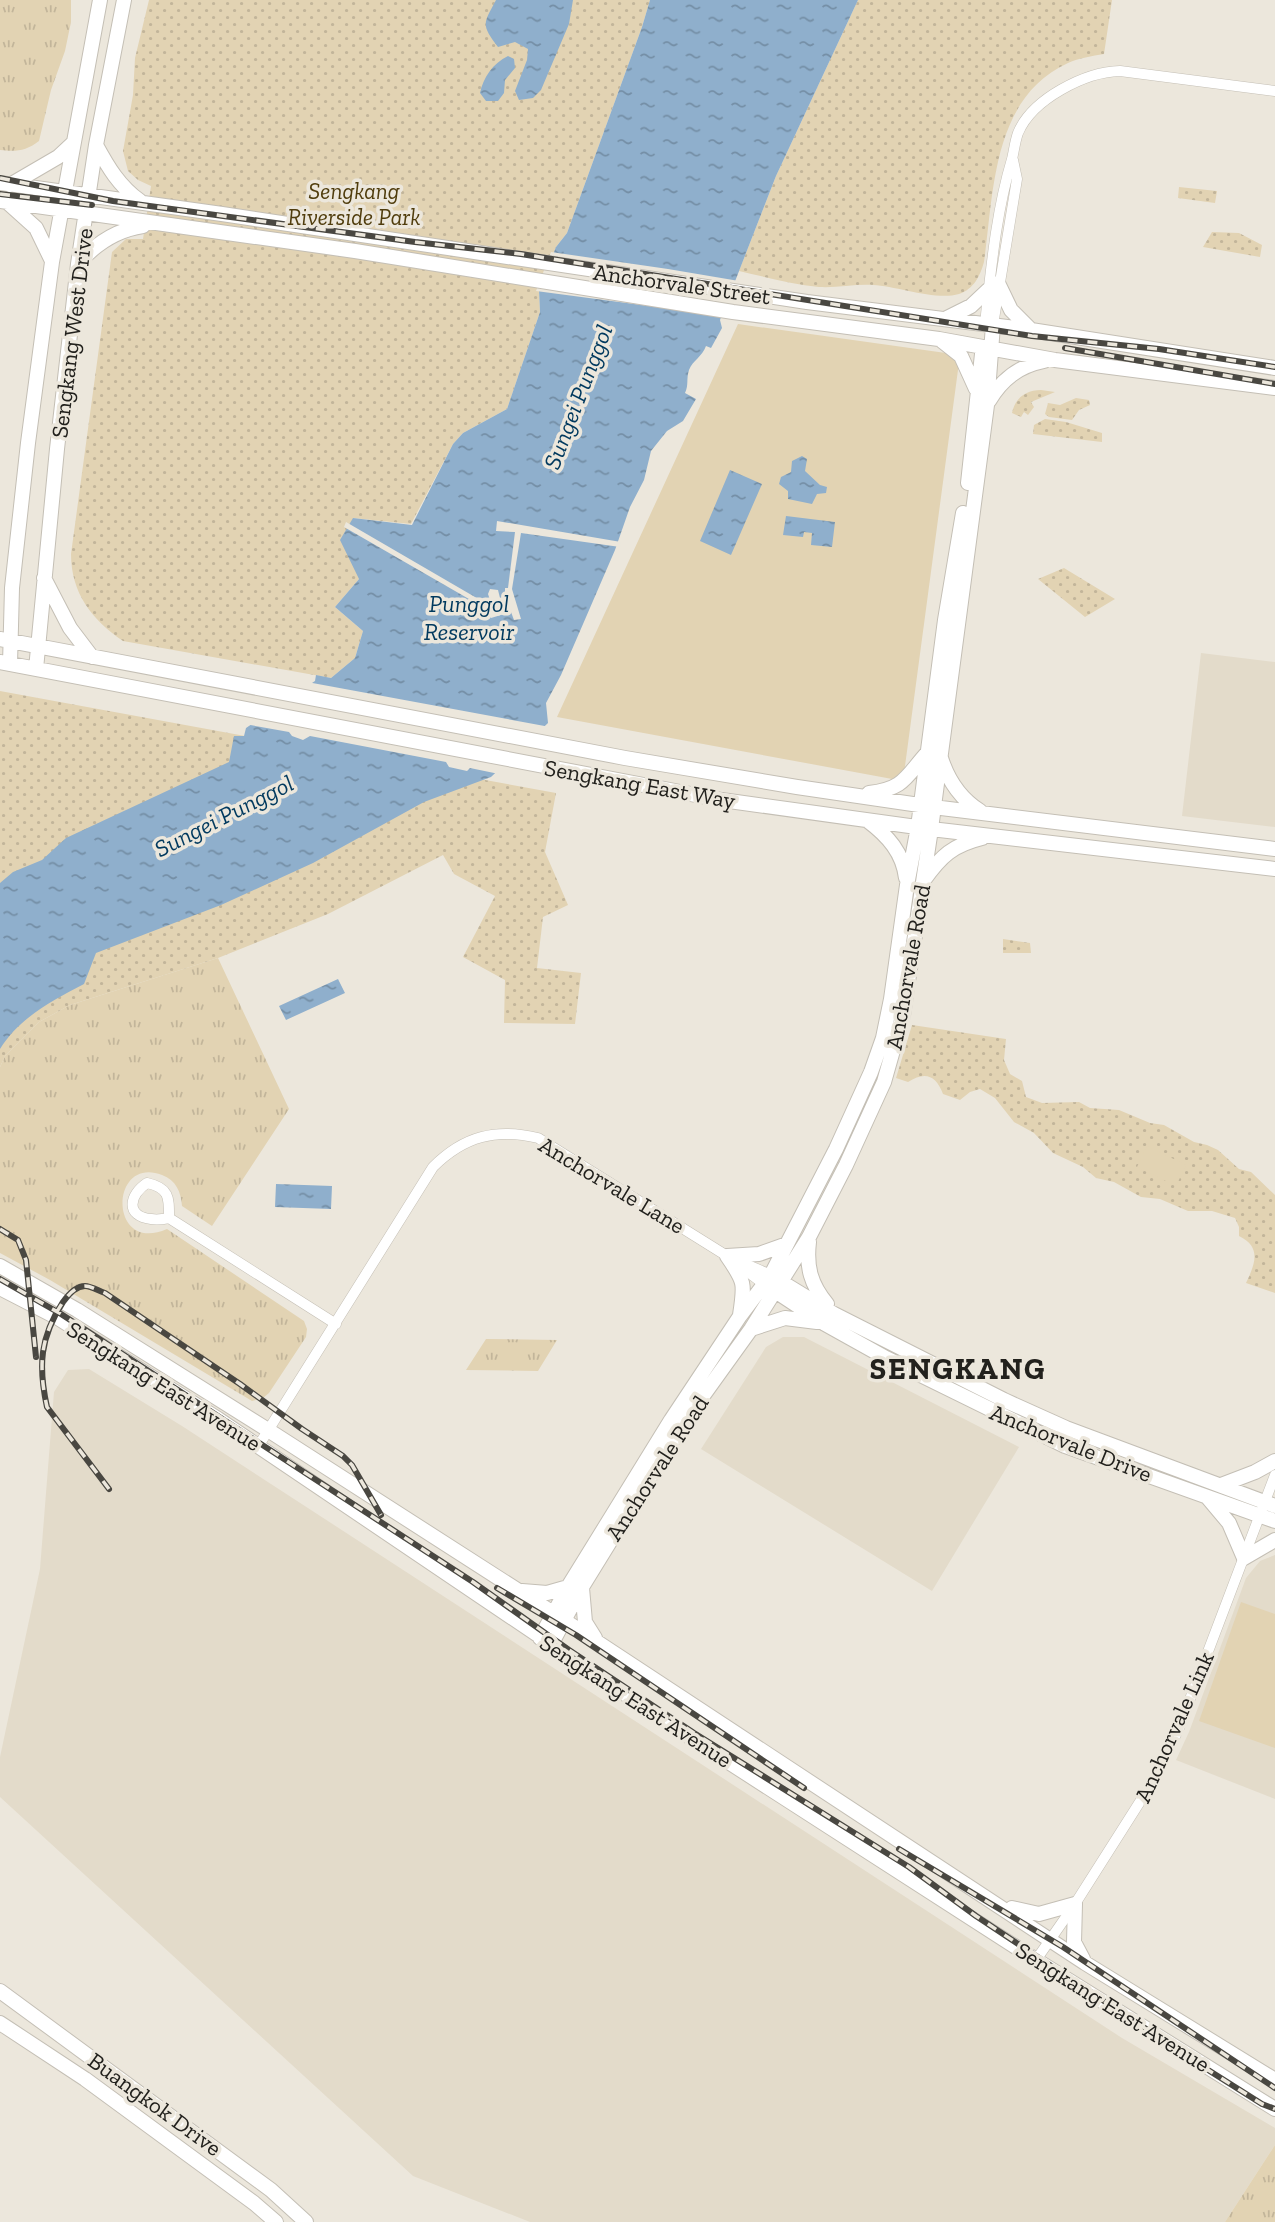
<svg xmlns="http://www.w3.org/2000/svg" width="1275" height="2222" font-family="'Zilla Slab',serif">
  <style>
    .built { fill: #e3dbca }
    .grass { fill: url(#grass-tufts) }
    .park { fill: url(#park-dots) }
    .pitch { fill: #e2d3b3 }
    .water { fill: url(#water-ripples) }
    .pier { fill: #ece7dc }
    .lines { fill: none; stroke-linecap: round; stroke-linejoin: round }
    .street-casing { stroke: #c4bfb5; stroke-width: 11 }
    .secondary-casing { stroke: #c4bfb5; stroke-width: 16 }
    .primary-casing { stroke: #c4bfb5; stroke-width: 16 }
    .street { stroke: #fff; stroke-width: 10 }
    .secondary { stroke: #fff; stroke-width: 14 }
    .primary { stroke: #fff; stroke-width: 14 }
    .rail-casing { stroke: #494741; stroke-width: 6 }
    .rail { stroke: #ece7dc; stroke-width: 3.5; stroke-dasharray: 10; stroke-linecap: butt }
    .labels { text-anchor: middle; stroke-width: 7; stroke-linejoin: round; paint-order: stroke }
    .park-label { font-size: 23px; font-style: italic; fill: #503d0d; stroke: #ece7dc }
    .street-label { font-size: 23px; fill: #22211d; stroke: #ece7dc }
    .water-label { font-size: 24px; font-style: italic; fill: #00395e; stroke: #ece7dc }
    .district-label { font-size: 30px; font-weight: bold; letter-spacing: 2px; fill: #22211d; stroke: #ece7dc }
  </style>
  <defs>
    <pattern id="grass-tufts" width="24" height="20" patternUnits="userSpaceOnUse" patternTransform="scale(1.75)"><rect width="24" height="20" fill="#e2d3b3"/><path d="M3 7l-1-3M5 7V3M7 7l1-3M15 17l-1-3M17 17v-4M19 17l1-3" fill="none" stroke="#c2b59a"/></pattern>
    <pattern id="park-dots" width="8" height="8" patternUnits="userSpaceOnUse" patternTransform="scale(1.75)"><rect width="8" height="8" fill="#e2d3b3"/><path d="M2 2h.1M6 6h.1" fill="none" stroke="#c2b59a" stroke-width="1.8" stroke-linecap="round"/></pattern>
    <pattern id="water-ripples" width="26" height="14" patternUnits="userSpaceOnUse" patternTransform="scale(1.75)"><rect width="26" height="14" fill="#8fafcc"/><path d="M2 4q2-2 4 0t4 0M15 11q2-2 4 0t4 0" fill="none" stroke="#748ea5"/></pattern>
  </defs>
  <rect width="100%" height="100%" fill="#ece7dc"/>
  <path class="built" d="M1201,653L1275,662V827L1182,816Z
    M783,1337H804L1019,1447L932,1591L701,1449L766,1347Z
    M89,1369L182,1426L1122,2038L1275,2128V2145L1225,2222H530L413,2176L0,1797V1757L40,1569L54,1392L68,1370Z
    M1275,1555V1799L1176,1760L1189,1732L1246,1578L1260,1561Z"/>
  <path class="grass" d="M0,0H71V22L65,51L51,90L39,141C26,151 16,152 0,150Z
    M218,958L289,1109L212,1226L182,1206C181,1192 176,1180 162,1175C109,1155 108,1255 167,1229L304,1321L307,1329L306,1337L269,1393L263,1398L252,1401L50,1280L0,1253V1067L5,1056L39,1022L70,1005Z
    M486,1339L557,1340L538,1371L466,1370Z
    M1275,2145V2222H1225Z"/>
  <path class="park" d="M149,0H650L642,27L567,233L556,247L539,290L540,312L507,409L463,433L453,444L411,524L353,518L359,579L335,607L363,631L355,658L331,678L123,641C92,620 71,593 71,554L112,252L126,239H143L151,186L138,180L128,171L123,151L133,95L135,58Z
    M858,0H1112L1104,54C1092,56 1079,58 1068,63C992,98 994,191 984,262C980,276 974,289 959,294C936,301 897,286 873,285C855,284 837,288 819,287C792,284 765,277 739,271L776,176Z
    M1179,187L1217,191L1215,203L1178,198Z
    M1212,232L1239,233L1262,245L1260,257L1203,247Z
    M1041,390L1055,392L1031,402L1034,407L1028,415L1024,412L1021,417L1012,413C1015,398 1026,390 1041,390Z
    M1076,398L1089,400L1090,405L1079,410L1072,420L1049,417L1045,414L1048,403L1060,405Z
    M1045,419L1066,422L1102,433V442L1033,434L1034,425Z
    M1064,568L1115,599L1085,617L1038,579Z
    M0,691L556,793L545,852L568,905L543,917L537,968L581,973L575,1024L504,1023L505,980L463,957L495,896L454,874L443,855L328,914L218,958L70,1005L39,1022L5,1056L0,1067Z
    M1003,939L1030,943L1031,953H1003Z
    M912,1025L1006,1039L1004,1060L1010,1074L1022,1081L1026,1097L1042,1103L1079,1102L1090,1108L1119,1110L1150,1123L1164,1125L1194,1142L1207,1145L1218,1150L1239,1169L1251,1172L1275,1195V1293L1246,1283C1255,1264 1262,1247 1239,1236V1227L1235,1218L1212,1211H1188L1160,1199L1141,1197L1114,1182L1096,1178L1083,1167L1053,1153L1034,1133L1014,1122L995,1098L980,1089L970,1092L960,1100L943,1094C936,1075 925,1071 908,1082L896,1078Z"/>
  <path class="pitch" d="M738,324L960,355L903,781L557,717Z
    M1147,1146L1186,1165L1176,1186L1137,1167Z
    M1241,1602L1275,1614V1748L1199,1721Z"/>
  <path class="water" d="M496,0H573L569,24L541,90L533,98L519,100L515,91L527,60L528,49L515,42L498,47C480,24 484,23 496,0Z
    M650,0H858L776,176L720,320L722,328L711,348L706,346C702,357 693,360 689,370C686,379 689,385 685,393L696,399L683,421L667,431L651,451L644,480L630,507L615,550L561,675L546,703L548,723L491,777L424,802L313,863L221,905L96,953L84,984C53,1000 19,1018 0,1049V883L13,872L42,860L66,838L229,762L234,736H244L246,728L315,681L316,675L331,678L355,658L363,631L335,607L359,579L340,540L353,518L412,525L453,444L463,433L507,409L540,312L539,290L556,247L567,233L642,27Z
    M508,56L514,59L515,68L505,80L504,93L498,101H486L480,93C483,78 493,63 508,56Z
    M802,456L807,459L805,471L820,485L827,487L826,493L817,494L812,504L788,499V491L779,484L781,477L791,472L792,461Z
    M730,470L762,484L731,555L700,541Z
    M786,516L835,522L832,547L811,545L812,533L804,532L803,537L783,535Z
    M338,979L345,993L286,1020L279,1006Z
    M276,1184L332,1186L331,1209L275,1207Z"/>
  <path class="pier" d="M551,252L668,269L739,281L725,316L536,291Z
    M497,521L621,542L620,547L521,533L512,589L521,619L514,620L511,612L491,618L488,610L344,527L346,522L487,604V601L490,600L488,594L490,589L498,590L500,598L505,596V588H508L515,532L496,531Z
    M307,682L550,727L499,774L470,768L467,771L449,767L446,762L310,736L303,740L292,736L289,732L245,724Z"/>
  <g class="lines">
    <g class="street-casing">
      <path id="street" d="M985,324C991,269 996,212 1012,159C1014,151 1015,141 1018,133C1032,99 1085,72 1120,71L1275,91
        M993,325L1017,179L1013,160
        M147,1183C170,1188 169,1198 169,1218C164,1219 157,1220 151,1219C125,1216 129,1195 147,1183Z
        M169,1218L336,1324
        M734,1259L771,1275
        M259,1445L433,1167C464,1136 496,1128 538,1138L727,1256L765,1285
        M1036,1960L1075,1904L1155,1778L1179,1728L1275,1475"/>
    </g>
    <g class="secondary-casing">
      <path id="secondary" d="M96,145C108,167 119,186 140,201
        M0,183L222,214L807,302L1031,330L1275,368
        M10,185L58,157L73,143
        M0,201L355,251L733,312L939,339L1055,360L1275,388
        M6,201L36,228L52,261
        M78,264C96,243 116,230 143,226
        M998,283L1011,310L1031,330
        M945,319L971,306L988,290
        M942,341L961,356L976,389
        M989,401C1002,379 1019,366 1044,361
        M968,483L982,354
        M44,578L70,628L92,657
        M0,639L625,758L797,787L933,807L1275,849
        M0,662L722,800L931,829L1275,869
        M10,664L12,588L28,443L52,262L100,0
        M36,669L57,449L78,264L96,145L124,0
        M941,758C948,780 961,799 980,811
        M869,793C905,789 906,776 928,752
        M868,821C888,836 903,853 906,878
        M924,880C941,856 953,845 982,838
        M809,1242C806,1267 811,1285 827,1304
        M727,1256C745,1282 745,1283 740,1315
        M727,1256L759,1254L787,1244
        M0,1266L77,1310L268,1430L553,1613L1085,1963L1275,2080
        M775,1278L834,1314L1004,1400L1066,1428L1275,1506
        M769,1287L825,1324L886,1358L1065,1446L1275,1521
        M0,1288L58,1318L218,1419L671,1725L1036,1960L1275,2109
        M751,1329L785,1318L817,1322
        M1221,1485L1255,1472L1275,1461
        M1208,1498L1229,1523L1244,1558L1275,1540
        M582,1588L585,1622L595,1638
        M522,1591L547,1593L568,1587
        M540,1638L568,1587L671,1420L740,1316L771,1275L836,1149L871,1072L883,1038L891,999L907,885L918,827L945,620L963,513
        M551,1645L582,1587L682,1425L751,1329L809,1237L846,1165L884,1082L903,1015L931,829L987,405L993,325
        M1012,1908L1039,1914L1075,1904L1074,1942L1083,1959"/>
    </g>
    <g class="primary-casing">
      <path id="primary" d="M0,1991L271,2190L306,2222
        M0,2023L85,2079L254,2203L276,2222"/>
    </g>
    <use href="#street" class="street"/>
    <use href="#secondary" class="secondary"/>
    <use href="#primary" class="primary"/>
    <g class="rail-casing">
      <path id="rail" d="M0,178L113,201L415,242L521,254L1032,336L1159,349L1275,367
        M0,194L92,205
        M1065,348L1275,384
        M0,1229L18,1240L26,1260L36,1357
        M0,1279L61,1314L473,1582L569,1650L694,1733L909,1867L976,1916L1205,2068L1262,2104L1275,2109
        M109,1489L47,1407C38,1366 40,1337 63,1302C68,1295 76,1286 85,1286C91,1286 99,1291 105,1293L240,1384L302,1429L343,1456L352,1465L381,1515
        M497,1588L576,1635L804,1788
        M899,1849L1063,1947L1275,2088"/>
    </g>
    <use href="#rail" class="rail"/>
  </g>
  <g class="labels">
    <g class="park-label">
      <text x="354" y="199">Sengkang<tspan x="354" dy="26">Riverside Park</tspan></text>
    </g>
    <g class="street-label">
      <text transform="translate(682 284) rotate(8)" y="8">Anchorvale Street</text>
      <text transform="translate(72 333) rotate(-83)" y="8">Sengkang West Drive</text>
      <text transform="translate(640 784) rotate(10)" y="8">Sengkang East Way</text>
      <text transform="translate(908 967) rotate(-80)" y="8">Anchorvale Road</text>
      <text transform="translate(612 1185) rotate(31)" y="8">Anchorvale Lane</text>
      <text transform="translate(164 1386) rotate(32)" y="8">Sengkang East Avenue</text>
      <text transform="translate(1071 1443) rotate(22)" y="8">Anchorvale Drive</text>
      <text transform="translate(657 1468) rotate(-57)" y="8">Anchorvale Road</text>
      <text transform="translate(636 1701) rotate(33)" y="8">Sengkang East Avenue</text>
      <text transform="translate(1174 1727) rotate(-66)" y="8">Anchorvale Link</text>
      <text transform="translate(1113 2007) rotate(32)" y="8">Sengkang East Avenue</text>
      <text transform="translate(155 2104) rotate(36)" y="8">Buangkok Drive</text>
    </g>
    <g class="water-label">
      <text transform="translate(578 397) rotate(-69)" y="8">Sungei Punggol</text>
      <text x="469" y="612">Punggol<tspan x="469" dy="28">Reservoir</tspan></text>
      <text transform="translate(224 816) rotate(-27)" y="8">Sungei Punggol</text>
    </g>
    <g class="district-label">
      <text x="958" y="1379">SENGKANG</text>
    </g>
  </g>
</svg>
